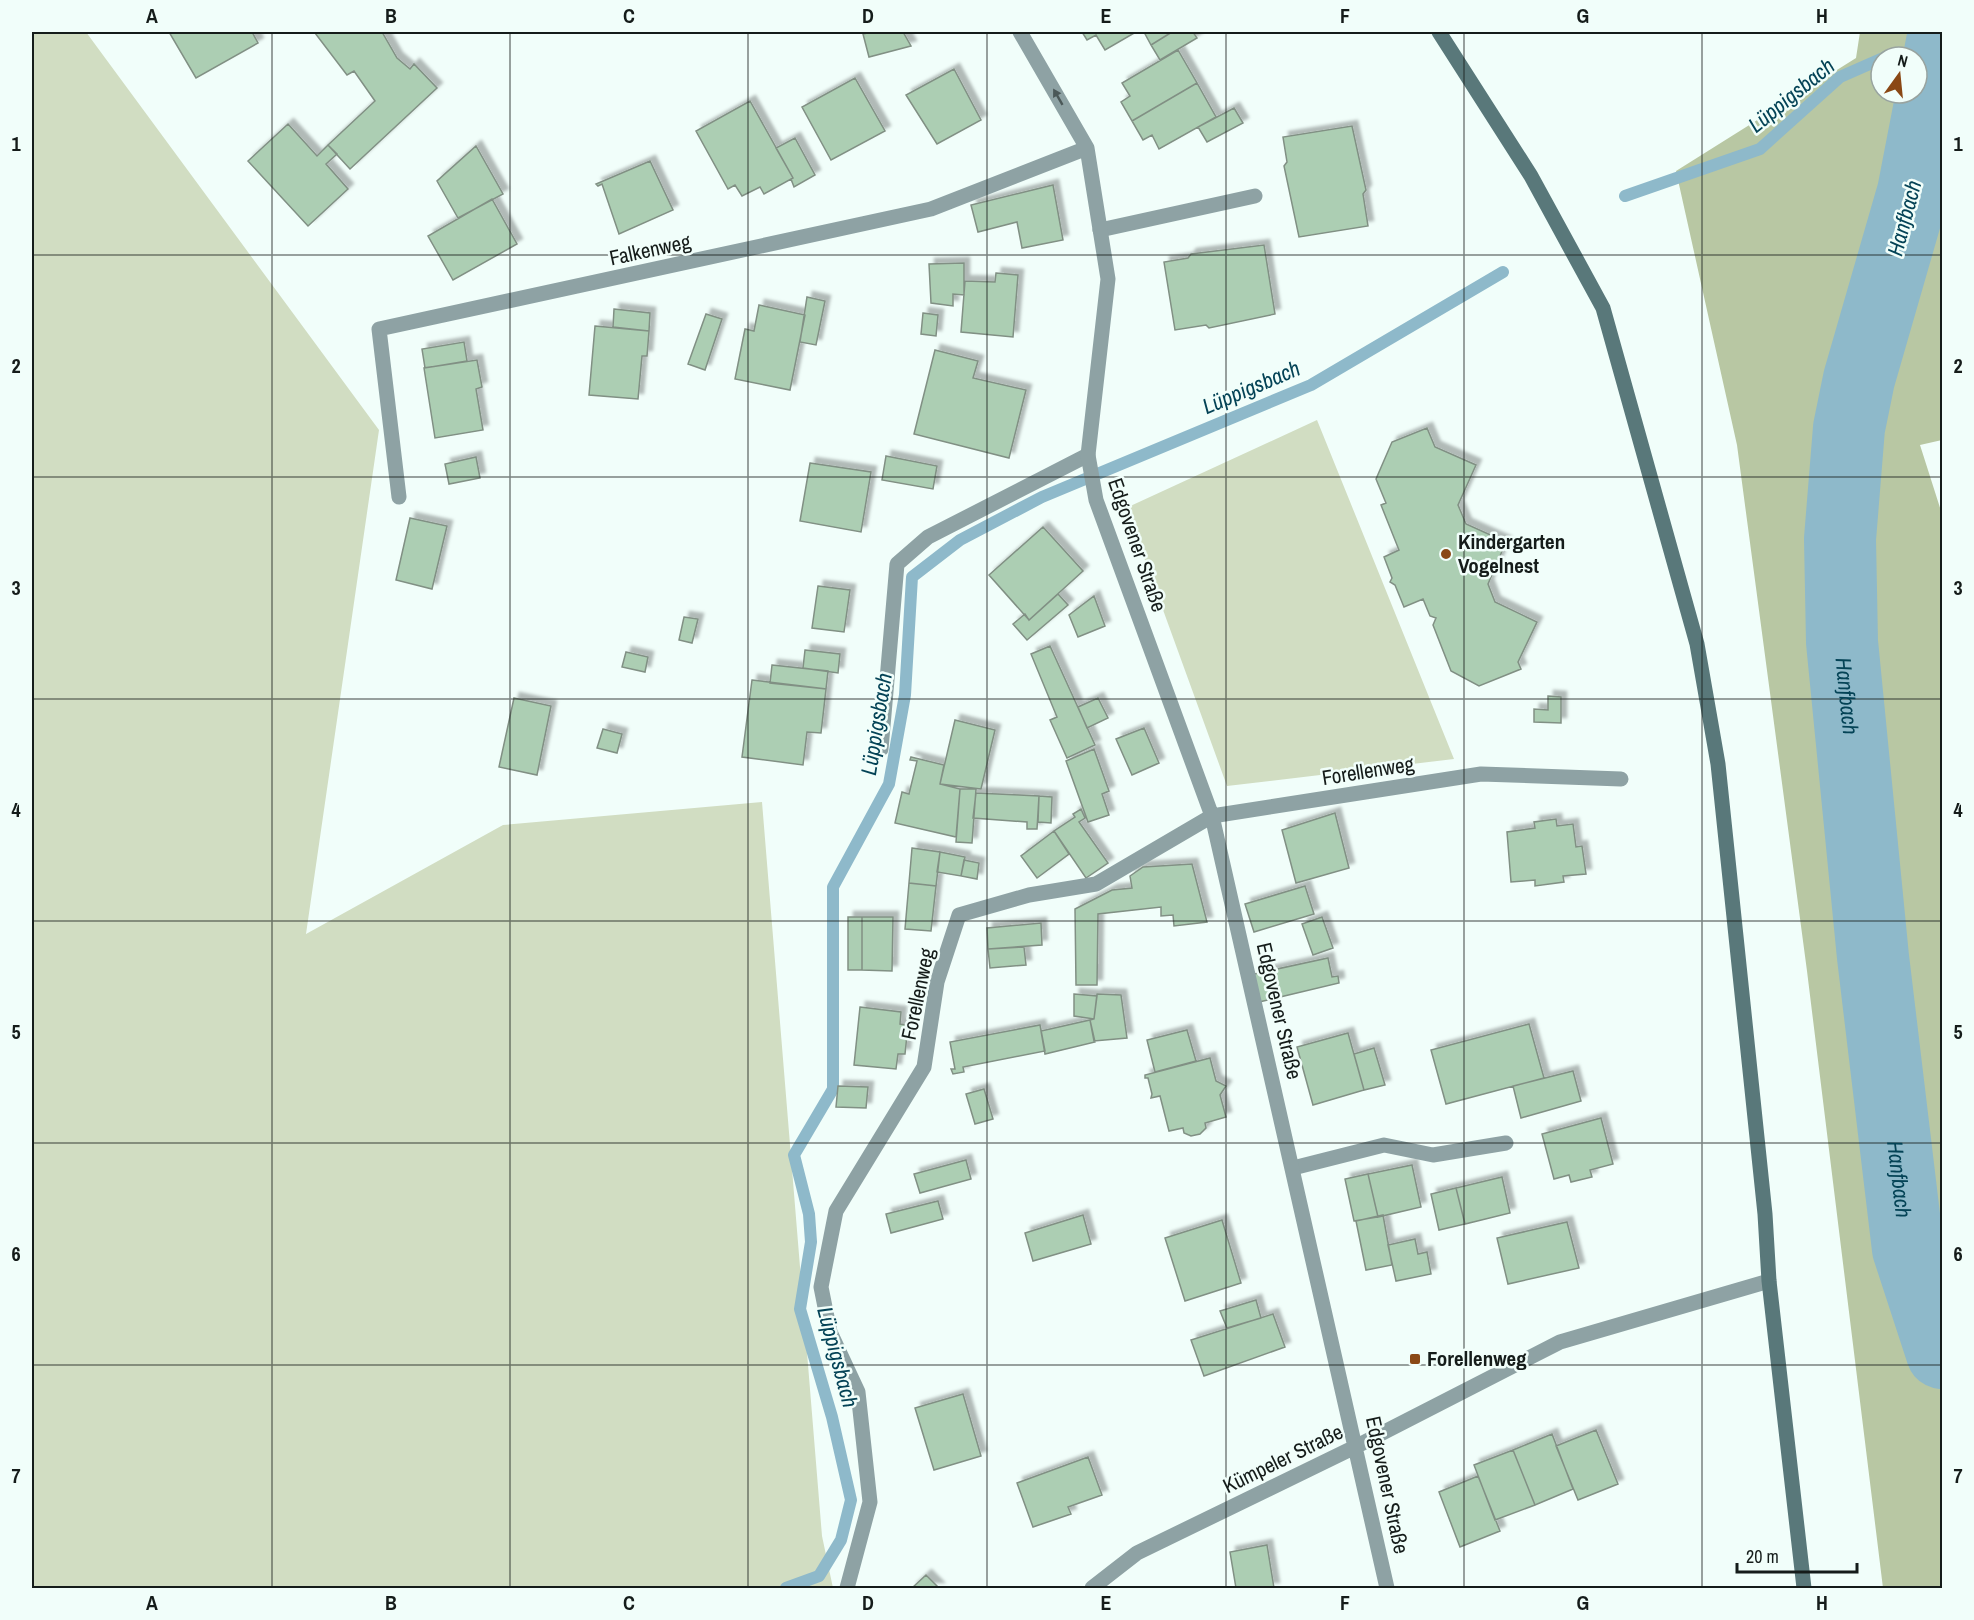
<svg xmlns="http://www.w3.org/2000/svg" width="1974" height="1620" font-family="'Archivo Narrow',sans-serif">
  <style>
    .green { fill: #d1ddc2 }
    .forest { fill: #b8c7a3; fill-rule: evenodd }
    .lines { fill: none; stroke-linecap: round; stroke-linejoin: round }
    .stream { stroke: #8eb9ca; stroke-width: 12 }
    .river { stroke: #8eb9ca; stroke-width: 72 }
    .building { fill: #acceb3; stroke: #819084; stroke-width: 1.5; filter: url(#shadow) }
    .service { stroke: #8ea2a4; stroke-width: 15 }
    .minor { stroke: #8ea2a4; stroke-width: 15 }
    .secondary { stroke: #59787a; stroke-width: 15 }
    .oneway { fill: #4b5858 }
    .grid { fill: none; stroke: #151c1a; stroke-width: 1.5; stroke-opacity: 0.55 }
    .poi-dot { fill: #8a4815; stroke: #f1fefa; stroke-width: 2 }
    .labels { text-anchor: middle; stroke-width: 5; stroke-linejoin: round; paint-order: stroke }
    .street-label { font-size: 21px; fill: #151c1a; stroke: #f1fefa }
    .poi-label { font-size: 21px; font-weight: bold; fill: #151c1a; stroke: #f1fefa; text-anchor: start }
    .water-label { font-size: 22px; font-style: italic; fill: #044356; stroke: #f1fefa }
    .neatline { fill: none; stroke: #151c1a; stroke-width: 2 }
    .grid-label { font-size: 20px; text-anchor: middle; font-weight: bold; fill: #151c1a }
  </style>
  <defs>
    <filter id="shadow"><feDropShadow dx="5.5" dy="-5.5" stdDeviation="1.5" flood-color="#0004"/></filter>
  </defs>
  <rect width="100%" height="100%" fill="#f1fefa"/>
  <path class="green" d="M32,32H86L379,430L306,934L503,825L762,802L822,1536L833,1588H32Z
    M1317,420L1454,759L1227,786L1126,508Z"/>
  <path class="forest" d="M1860,32H1942V440L1920,445L1942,514V1588H1883L1807,971L1737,445L1676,171L1856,58ZM1881,57H1917V93H1881Z"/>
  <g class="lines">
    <path class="stream" d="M1885,57L1892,54L1940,57
      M1625,196L1760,149L1840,77L1881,59
      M786,1588L819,1576L841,1540L851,1500L832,1417L800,1309L811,1242L809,1214L794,1155L833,1089V887L889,784L905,695L912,577L960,540L1042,497L1311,385L1503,272"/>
    <path class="river" id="s1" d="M1942,42L1913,192L1859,379L1849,428L1840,539L1842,642L1873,957L1908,1249L1942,1353"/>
  </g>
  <path class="building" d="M169,32H252L258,43L196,78Z
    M317,32H382L397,58L410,69L414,64L437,88L350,169L328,145L375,101L354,71L347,75L315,33Z
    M872,32H903L911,46L869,57L863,34Z
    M1082,32H1136L1105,50L1096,35L1087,40Z
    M1144,32H1172L1151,45Z
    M1172,32H1193L1197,38L1160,60L1151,45Z
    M1178,50L1197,83L1132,121L1121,102L1130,96L1122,83Z
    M954,69L981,120L937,144L906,95Z
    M855,78L885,131L831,160L802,107Z
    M1197,83L1216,117L1159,149L1152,135L1143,140L1132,121Z
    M750,101L793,178L764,194L760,187L742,196L735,185L728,189L696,131Z
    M1234,108L1243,123L1207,142L1198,127Z
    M288,124L317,156L328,145L337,154L326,164L348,189L308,226L248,161Z
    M1352,126L1366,190L1363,194L1368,226L1299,237L1284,166L1287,162L1283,137Z
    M795,138L815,175L794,187L791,179L793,178L776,148Z
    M476,146L503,194L458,218L437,181Z
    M650,161L673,210L619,234L602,184L598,186L596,184Z
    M1053,185L1063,240L1022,248L1017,222L978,232L971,205Z
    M492,199L517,244L453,280L428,236Z
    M1264,245L1275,314L1209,328L1206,325L1175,330L1164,262L1188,258L1191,254Z
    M964,263V295L953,294V306L931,303L929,264Z
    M996,273L1018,275L1013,337L961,332L965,281L995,282Z
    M807,297L825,301L816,345L800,342Z
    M759,305L805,315L790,390L735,379L745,329L754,331Z
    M614,309L650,313L649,331L613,327Z
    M923,313L938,315L936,336L921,334Z
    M706,314L722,319L705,370L688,364Z
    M595,326L649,331L647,356H642L638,399L589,395Z
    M464,342L467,361L425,368L422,349Z
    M935,350L978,361L973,378L1026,390L1009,458L914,434Z
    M477,360L482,387L476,389L483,430L435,438L424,368Z
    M1427,428L1435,447L1476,465L1458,505L1466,524L1506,542L1488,584L1495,602L1537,622L1518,662L1521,669L1479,686L1451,671L1433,625L1436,618L1430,616L1423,599L1404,607L1395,585L1390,582L1392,578L1384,557L1399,550L1381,505L1386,503L1376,479L1392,442Z
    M886,456L937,466L933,489L882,480Z
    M476,457L480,478L449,484L445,464Z
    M810,463L871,472L861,532L800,521Z
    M410,518L447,526L432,589L396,580Z
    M1043,527L1083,571L1029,620L989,575Z
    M818,586L850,590L844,632L812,628Z
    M1058,594L1068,605L1027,640L1013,624L1025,614L1029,620Z
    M1094,596L1105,626L1078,637L1069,615Z
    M684,617L698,619L692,643L679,640Z
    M1050,646L1095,745L1067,758L1050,720L1057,717L1031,654Z
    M805,650L840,654L838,673L803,668Z
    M626,652L648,657L645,672L622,667Z
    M772,665L828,671L826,689L770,683Z
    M752,680L826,689L821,733L807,732L803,765L742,757Z
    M1548,696L1561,697V723L1534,722V709L1548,710Z
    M514,698L551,706L537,775L499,767Z
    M1098,698L1108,718L1087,728L1078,707Z
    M955,720L995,730L981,789L940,784Z
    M1144,728L1159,763L1132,775L1116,739Z
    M603,729L622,734L617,753L597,748Z
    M1094,749L1109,791L1102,794L1109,815L1088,822L1066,761Z
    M911,757L944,765L940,784L960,789L956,837L895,823L902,792L909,794L917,761L910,760Z
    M960,789H976L972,843L956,842Z
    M976,793L1039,796L1037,829H1027V822L973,818Z
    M1039,796L1052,797L1051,823L1038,822Z
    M1081,809L1085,818L1079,822L1108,863L1086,878L1054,831L1075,817L1073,814Z
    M1335,813L1349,868L1296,883L1282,830Z
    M1556,819L1557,826L1573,824L1576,847L1582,846L1586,874L1563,876L1564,882L1535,886V880L1511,882L1507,832L1535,828L1534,822Z
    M1054,831L1069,854L1037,878L1021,856Z
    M912,848L940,852L936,886L909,883Z
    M940,852L965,857L961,876L937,872Z
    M964,860L979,863L977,879L961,876Z
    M1192,864L1207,922L1174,926L1173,915L1161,916V907L1098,914L1097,985H1076L1075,909L1112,890L1132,888L1130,876L1143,867Z
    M909,883L936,886L931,931L905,929Z
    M1305,886L1314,914L1254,932L1245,904Z
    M848,917H862V970H848Z
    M862,917H893L892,971L862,970Z
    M1322,917L1333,948L1313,955L1302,924Z
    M1041,923L1042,945L988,949L987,928Z
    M1024,947L1026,965L990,968L988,949Z
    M1328,958L1332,977L1338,976L1339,983L1259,1002L1254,974Z
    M1074,994L1097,996L1094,1019L1074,1016Z
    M1097,994L1121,995L1127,1038L1094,1041L1090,1020L1094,1019Z
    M860,1007L901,1012L900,1024L908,1025L905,1054H898L896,1069L854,1065Z
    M1090,1020L1095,1042L1045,1054L1041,1031Z
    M1529,1024L1544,1078L1446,1104L1431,1050Z
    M1040,1025L1045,1051L963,1067L964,1072L953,1074L951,1069H955L950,1042Z
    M1187,1030L1196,1061L1155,1072L1147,1040Z
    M1348,1033L1364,1090L1313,1105L1297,1047Z
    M1374,1048L1385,1085L1364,1090L1354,1054Z
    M1210,1058L1216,1081L1226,1086L1220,1095L1226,1117L1205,1123L1206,1128L1200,1134L1191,1136L1184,1133L1183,1128L1169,1131L1160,1096L1151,1098L1152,1094L1148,1078H1145V1075Z
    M1573,1071L1581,1101L1521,1118L1513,1086Z
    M838,1086L868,1087L866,1108L836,1107Z
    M984,1089L993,1119L975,1124L966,1094Z
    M1601,1118L1613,1164L1590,1170L1592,1177L1571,1182L1569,1175L1554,1179L1542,1134Z
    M966,1160L971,1179L920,1193L914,1174Z
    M1412,1165L1421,1207L1378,1217L1368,1174Z
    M1368,1174L1378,1217L1354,1221L1345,1179Z
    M1502,1177L1510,1213L1465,1224L1456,1188Z
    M1456,1188L1465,1224L1439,1230L1431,1194Z
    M938,1201L943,1219L891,1233L886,1214Z
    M1083,1215L1091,1244L1033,1261L1025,1233Z
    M1383,1215L1392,1265L1366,1270L1356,1221Z
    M1222,1220L1241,1283L1185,1301L1165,1238Z
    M1567,1222L1579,1268L1508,1284L1497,1238Z
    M1415,1239L1418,1254L1427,1252L1431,1274L1396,1281L1388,1245Z
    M1256,1300L1261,1318L1227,1328L1220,1311Z
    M1273,1314L1285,1347L1204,1376L1191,1340Z
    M963,1394L981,1456L934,1470L915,1408Z
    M1596,1430L1618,1484L1578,1500L1556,1446Z
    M1552,1434L1573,1489L1535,1505L1513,1450Z
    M1513,1450L1535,1505L1495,1520L1474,1465Z
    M1088,1457L1102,1495L1068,1507L1071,1514L1033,1527L1017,1483Z
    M1478,1476L1500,1531L1460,1547L1439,1492Z
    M1267,1545L1274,1588H1236L1230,1552Z
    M926,1575L939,1588H912Z"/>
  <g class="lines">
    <path class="service" d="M1100,230L1255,196
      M881,749L897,564L928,537L1088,455
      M1293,1168L1384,1145L1433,1155L1506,1143"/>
    <path class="minor" d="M1020,32L1087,148L1108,279L1088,455L1096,500L1212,816L1387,1588
      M399,497L379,329L931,209L1087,148
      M847,1588L870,1502L858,1392L830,1332L821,1287L836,1211L924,1067L937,982L959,915L1029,895L1096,884L1212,816L1481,774L1621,779
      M1092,1588L1137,1553L1357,1446L1560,1342L1769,1281"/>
    <path class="secondary" d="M1439,32L1531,176L1603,308L1697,644L1718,764L1765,1214L1769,1281L1804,1588"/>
  </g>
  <defs><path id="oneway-solid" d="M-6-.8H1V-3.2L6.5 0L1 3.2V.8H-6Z" transform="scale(1.5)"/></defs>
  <use class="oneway" href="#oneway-solid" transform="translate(1058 97) rotate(-120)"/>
  <path class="grid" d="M272,32V1588M510,32V1588M748,32V1588M987,32V1588M1226,32V1588M1464,32V1588M1702,32V1588M32,255H1942M32,477H1942M32,699H1942M32,921H1942M32,1143H1942M32,1365H1942"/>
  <g class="poi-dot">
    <circle cx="1446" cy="554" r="6"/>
    <rect x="1409" y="1353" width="12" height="12" rx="3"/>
  </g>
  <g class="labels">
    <g class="street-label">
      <text transform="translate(650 250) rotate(-12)" y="7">Falkenweg</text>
      <text transform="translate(1137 545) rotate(71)" y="7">Edgovener Straße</text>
      <text transform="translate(1368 771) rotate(-9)" y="7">Forellenweg</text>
      <text transform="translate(918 994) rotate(-78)" y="7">Forellenweg</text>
      <text transform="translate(1279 1011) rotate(77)" y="7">Edgovener Straße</text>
      <text transform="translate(1283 1459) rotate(-26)" y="7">Kümpeler Straße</text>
      <text transform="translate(1387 1485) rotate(78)" y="7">Edgovener Straße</text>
    </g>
    <g class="poi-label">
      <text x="1458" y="549">Kindergarten<tspan x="1458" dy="24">Vogelnest</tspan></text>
      <text x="1427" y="1366">Forellenweg</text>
    </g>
    <g class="water-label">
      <text transform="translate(1791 95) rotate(-39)" y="8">Lüppigsbach</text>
      <text transform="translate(1904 218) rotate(-75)" y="8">Hanfbach</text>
      <text transform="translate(1251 387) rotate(-23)" y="8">Lüppigsbach</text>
      <text dy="8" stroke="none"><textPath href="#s1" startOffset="666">Hanfbach</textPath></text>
      <text transform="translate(876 724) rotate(-81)" y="8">Lüppigsbach</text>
      <text dy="8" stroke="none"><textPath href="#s1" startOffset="1152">Hanfbach</textPath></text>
      <text transform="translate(838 1357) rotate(75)" y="8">Lüppigsbach</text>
    </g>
  </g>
  <rect width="1974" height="1620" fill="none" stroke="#f1fefa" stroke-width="66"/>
  <g transform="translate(1899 75) rotate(15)"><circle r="28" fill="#f1fefa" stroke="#99a4a0" stroke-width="1.5"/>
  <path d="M0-4.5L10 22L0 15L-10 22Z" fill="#8a4815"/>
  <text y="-9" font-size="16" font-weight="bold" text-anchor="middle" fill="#151c1a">N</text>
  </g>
  <path d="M1737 1563v9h120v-9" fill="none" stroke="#151c1a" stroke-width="3"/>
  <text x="1746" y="1563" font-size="18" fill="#151c1a" stroke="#f1fefa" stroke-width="4.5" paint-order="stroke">20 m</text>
  <rect x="33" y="33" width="1908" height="1554" class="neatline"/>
  <g class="grid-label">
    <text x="152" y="23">A</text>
    <text x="391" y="23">B</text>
    <text x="629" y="23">C</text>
    <text x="868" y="23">D</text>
    <text x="1106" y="23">E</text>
    <text x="1345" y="23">F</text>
    <text x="1583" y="23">G</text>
    <text x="1822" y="23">H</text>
    <text x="16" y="151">1</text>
    <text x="1958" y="151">1</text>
    <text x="16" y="373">2</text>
    <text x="1958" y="373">2</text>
    <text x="16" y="595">3</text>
    <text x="1958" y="595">3</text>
    <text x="16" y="817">4</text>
    <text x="1958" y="817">4</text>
    <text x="16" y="1039">5</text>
    <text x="1958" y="1039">5</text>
    <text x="16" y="1261">6</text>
    <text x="1958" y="1261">6</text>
    <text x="16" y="1483">7</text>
    <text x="1958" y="1483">7</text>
    <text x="152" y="1610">A</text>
    <text x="391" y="1610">B</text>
    <text x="629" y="1610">C</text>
    <text x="868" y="1610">D</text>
    <text x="1106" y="1610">E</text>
    <text x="1345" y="1610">F</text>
    <text x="1583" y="1610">G</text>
    <text x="1822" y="1610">H</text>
  </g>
</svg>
